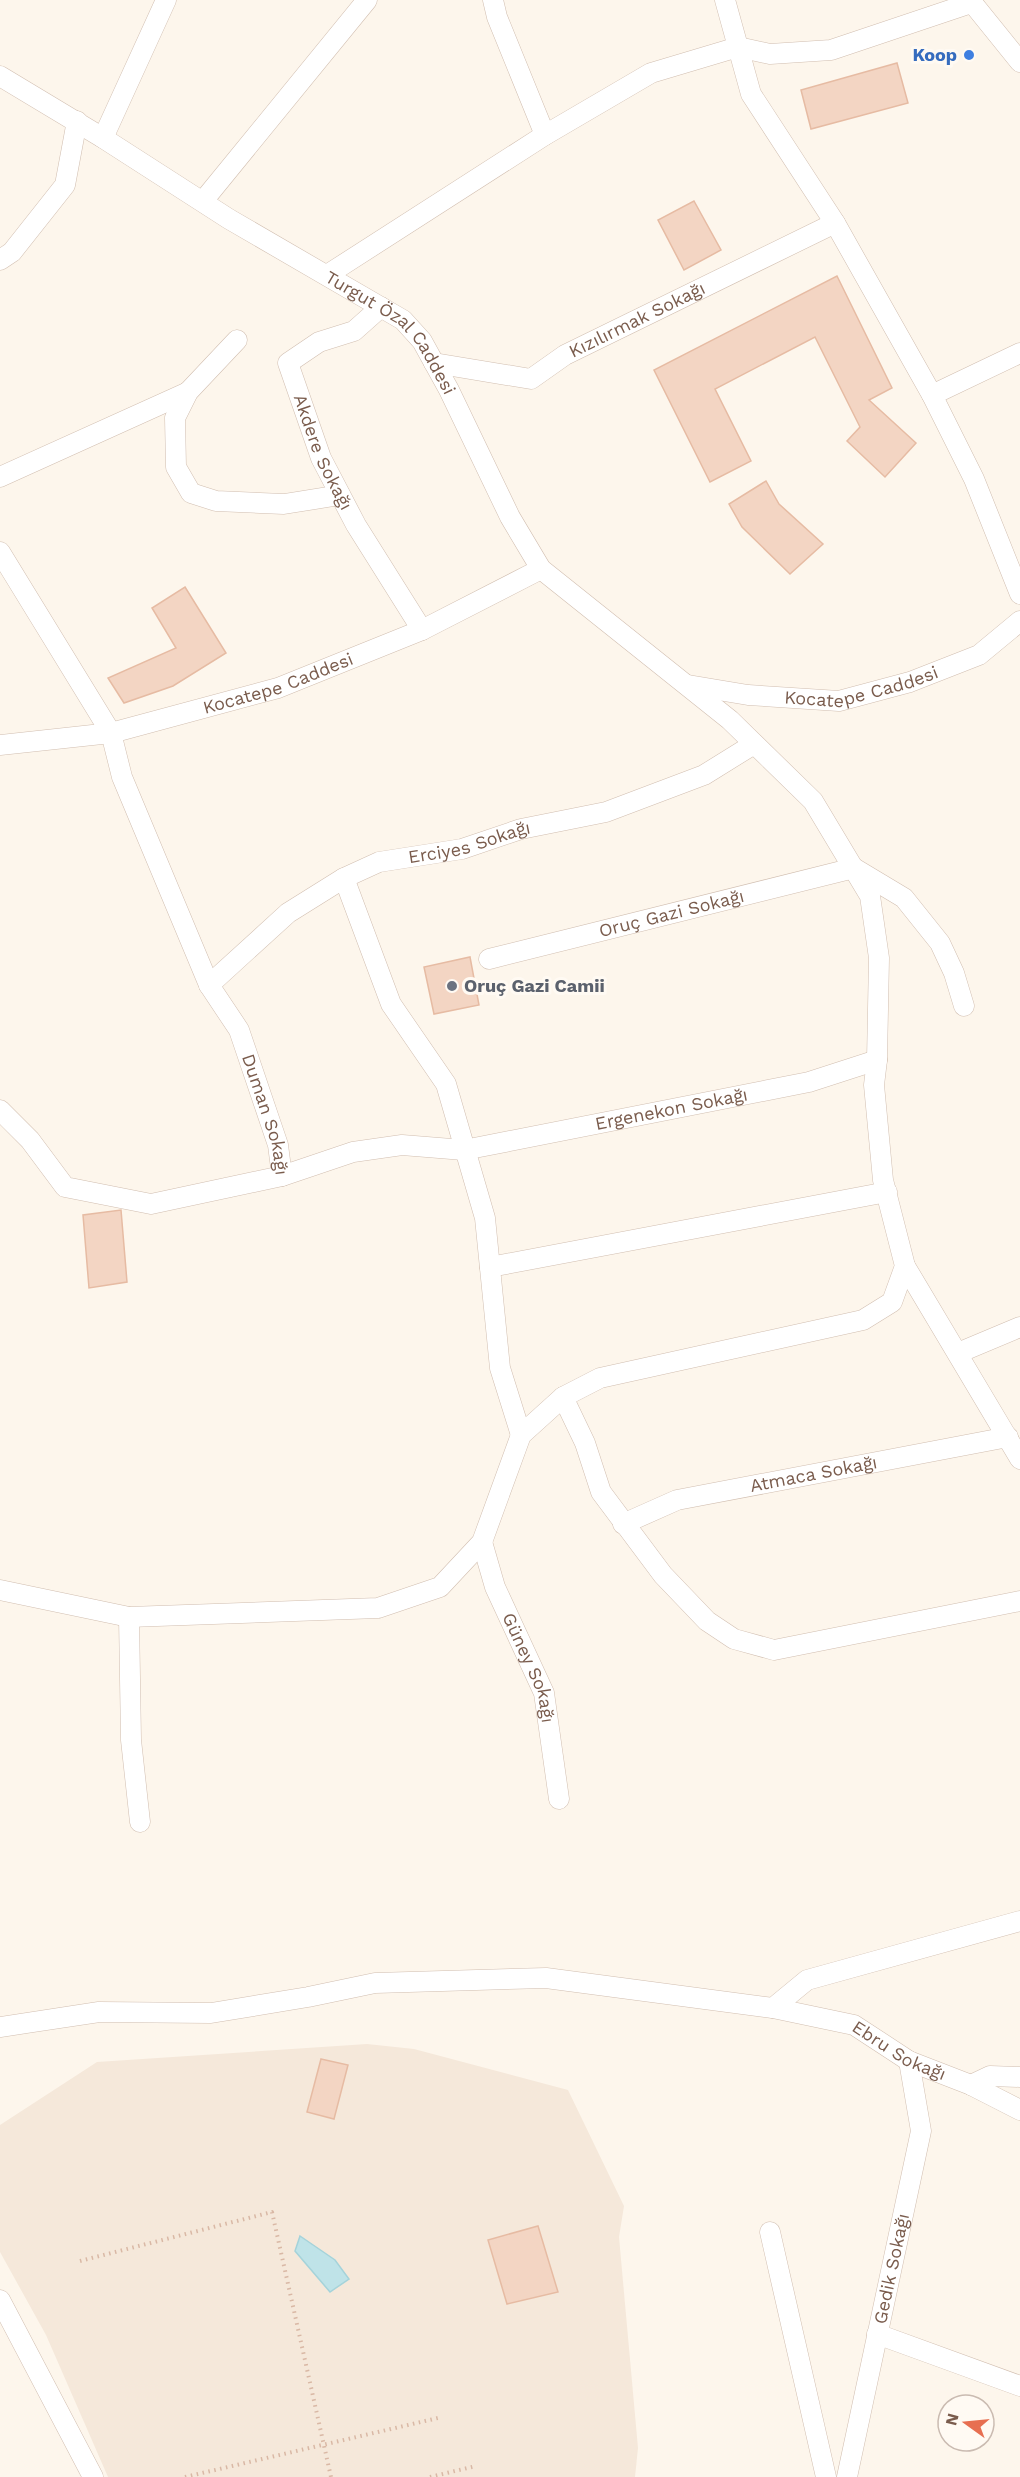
<svg xmlns="http://www.w3.org/2000/svg" width="1020" height="2477" font-family="'Work Sans',sans-serif">
  <style>
    .residential { fill: #f5e8da }
    .water { fill: #bfe3e8; stroke: #a5d3da; stroke-width: 1.5 }
    .building { fill: #f3d5c3; stroke: #e6bba3; stroke-width: 1.5 }
    .lines { fill: none; stroke-linecap: round; stroke-linejoin: round }
    .minor-casing { stroke: #d1beb0; stroke-width: 21 }
    .path { stroke: #d9b8a5; stroke-width: 4; stroke-dasharray: 1.5 4.5; stroke-linecap: butt }
    .minor { stroke: #fff; stroke-width: 20 }
    .shop-dot { fill: #3f7fe0; stroke: #fffaf3; stroke-width: 2 }
    .worship-dot { fill: #6b7280; stroke: #fffaf3; stroke-width: 2 }
    .labels { text-anchor: middle; stroke-width: 6; stroke-linejoin: round; paint-order: stroke }
    .shop-label { font-size: 18px; font-weight: bold; fill: #366cbe; stroke: #fffaf3; text-anchor: end }
    .street-label { font-size: 18px; fill: #7a5c4d; stroke: #fffaf3 }
    .worship-label { font-size: 18px; font-weight: bold; fill: #5b616d; stroke: #fffaf3; text-anchor: start }
  </style>
  <rect width="100%" height="100%" fill="#fdf6ec"/>
  <path class="residential" d="M367,2044L414,2049L568,2090L624,2206L619,2237L638,2448L635,2477H108L46,2335L0,2252V2125L97,2062Z"/>
  <path class="water" d="M300,2236L335,2260L349,2279L330,2292L295,2251Z"/>
  <path class="building" d="M897,63L908,103L811,129L801,90Z
    M694,201L721,250L684,270L658,220Z
    M837,276L892,388L869,400L916,443L885,477L847,441L860,427L815,337L715,389L751,461L710,482L654,370Z
    M766,481L779,504L823,544L790,574L742,527L729,504Z
    M185,587L226,653L173,686L124,703L108,678L176,648L152,608Z
    M470,957L479,1005L434,1014L424,967Z
    M121,1210L127,1282L89,1288L83,1215Z
    M321,2059L348,2065L334,2119L307,2112Z
    M538,2226L558,2292L507,2304L488,2240Z"/>
  <g class="lines">
    <g class="minor-casing">
      <g id="minor">
        <path d="M493,0L497,17L545,135"/>
        <path d="M725,0L751,94L835,223L932,395L974,479L1020,594"/>
        <path d="M970,0L1020,62"/>
        <path id="s1" d="M0,76L103,138L229,219L403,320L422,341L449,390L510,517L541,569L730,720L813,801L870,896L879,958L877,1060L874,1085L883,1180L905,1266L892,1302L863,1320L600,1378L563,1397L521,1435L482,1542L440,1587L378,1608L129,1617L0,1590"/>
        <path d="M103,138L166,0"/>
        <path d="M203,201L367,0"/>
        <path d="M0,260L12,252L65,185L77,121"/>
        <path d="M327,275L545,135L651,73L738,47L770,54L831,50L971,3"/>
        <path id="s2" d="M381,307L354,331L319,342L288,363L321,458L356,525L422,630"/>
        <path d="M237,340L188,392L175,418L176,467L191,493L216,501L284,504L340,495"/>
        <path id="s3" d="M434,363L531,379L565,355L835,223"/>
        <path d="M932,395L1020,353"/>
        <path d="M0,477L188,392"/>
        <path id="s4" d="M0,552L111,733L122,777L209,985L239,1030L278,1145L282,1176L353,1152L402,1145L464,1150L809,1082L877,1060"/>
        <path id="s5" d="M688,685L748,695L839,701L910,682L979,655L1020,621"/>
        <path id="s6" d="M0,745L111,733L278,688L422,630L541,569"/>
        <path d="M344,878L391,1004L446,1084L485,1218L500,1368L521,1435"/>
        <path id="s7" d="M489,959L854,868L904,898L940,943L954,973L964,1006"/>
        <path id="s8" d="M209,985L288,913L344,878L379,862L462,849L521,829L606,812L704,775L754,744"/>
        <path d="M0,1110L30,1140L65,1187L151,1204L282,1176"/>
        <path d="M905,1266L1020,1459"/>
        <path d="M490,1267L887,1192"/>
        <path d="M958,1353L1020,1327"/>
        <path d="M563,1397L585,1443L601,1492L663,1575L707,1621L734,1639L774,1650L1020,1601"/>
        <path id="s9" d="M623,1524L677,1500L1008,1437"/>
        <path id="s10" d="M482,1542L495,1587L544,1693L559,1799"/>
        <path d="M129,1617L131,1740L140,1822"/>
        <path id="s11" d="M773,2008L854,2025L909,2061L971,2085L1020,2110"/>
        <path d="M0,2027L99,2012L211,2013L308,1997L375,1983L546,1978L773,2008L807,1980L1020,1921"/>
        <path d="M971,2085L990,2076L1020,2077"/>
        <path d="M770,2232L826,2477"/>
        <path d="M0,2300L93,2477"/>
        <path d="M877,2334L1020,2386"/>
        <path id="s12" d="M847,2477L921,2131L909,2061"/>
      </g>
    </g>
    <path class="path" d="M80,2261L272,2212L331,2477
      M185,2477L438,2418
      M430,2477L476,2466"/>
    <use href="#minor" class="minor"/>
  </g>
  <circle class="shop-dot" cx="969" cy="55" r="6"/>
  <circle class="worship-dot" cx="452" cy="986" r="6"/>
  <g class="labels">
    <g class="shop-label">
      <text x="957" y="61">Koop</text>
    </g>
    <g class="street-label">
      <text dy="6" stroke="none"><textPath href="#s3" startOffset="220">Kızılırmak Sokağı</textPath></text>
      <text dy="6" stroke="none"><textPath href="#s1" startOffset="471">Turgut Özal Caddesi</textPath></text>
      <text dy="6" stroke="none"><textPath href="#s2" startOffset="206">Akdere Sokağı</textPath></text>
      <text dy="6" stroke="none"><textPath href="#s6" startOffset="286">Kocatepe Caddesi</textPath></text>
      <text dy="6" stroke="none"><textPath href="#s5" startOffset="176">Kocatepe Caddesi</textPath></text>
      <text dy="6" stroke="none"><textPath href="#s8" startOffset="304">Erciyes Sokağı</textPath></text>
      <text dy="6" stroke="none"><textPath href="#s7" startOffset="188">Oruç Gazi Sokağı</textPath></text>
      <text dy="6" stroke="none"><textPath href="#s4" startOffset="626">Duman Sokağı</textPath></text>
      <text dy="6" stroke="none"><textPath href="#s4" startOffset="1088">Ergenekon Sokağı</textPath></text>
      <text dy="6" stroke="none"><textPath href="#s9" startOffset="198">Atmaca Sokağı</textPath></text>
      <text dy="6" stroke="none"><textPath href="#s10" startOffset="135">Güney Sokağı</textPath></text>
      <text dy="6" stroke="none"><textPath href="#s11" startOffset="135">Ebru Sokağı</textPath></text>
      <text dy="6" stroke="none"><textPath href="#s12" startOffset="213">Gedik Sokağı</textPath></text>
    </g>
    <g class="worship-label">
      <text x="464" y="992">Oruç Gazi Camii</text>
    </g>
  </g>
  <g transform="translate(966 2423) rotate(285)"><circle r="28" fill="#fffaf3" stroke="#cabbb1" stroke-width="1.5"/>
  <path d="M0-4.5L10 22L0 15L-10 22Z" fill="#e76f51"/>
  <text y="-9" font-size="16" font-weight="bold" text-anchor="middle" fill="#7a5c4d">N</text>
  </g>
</svg>
